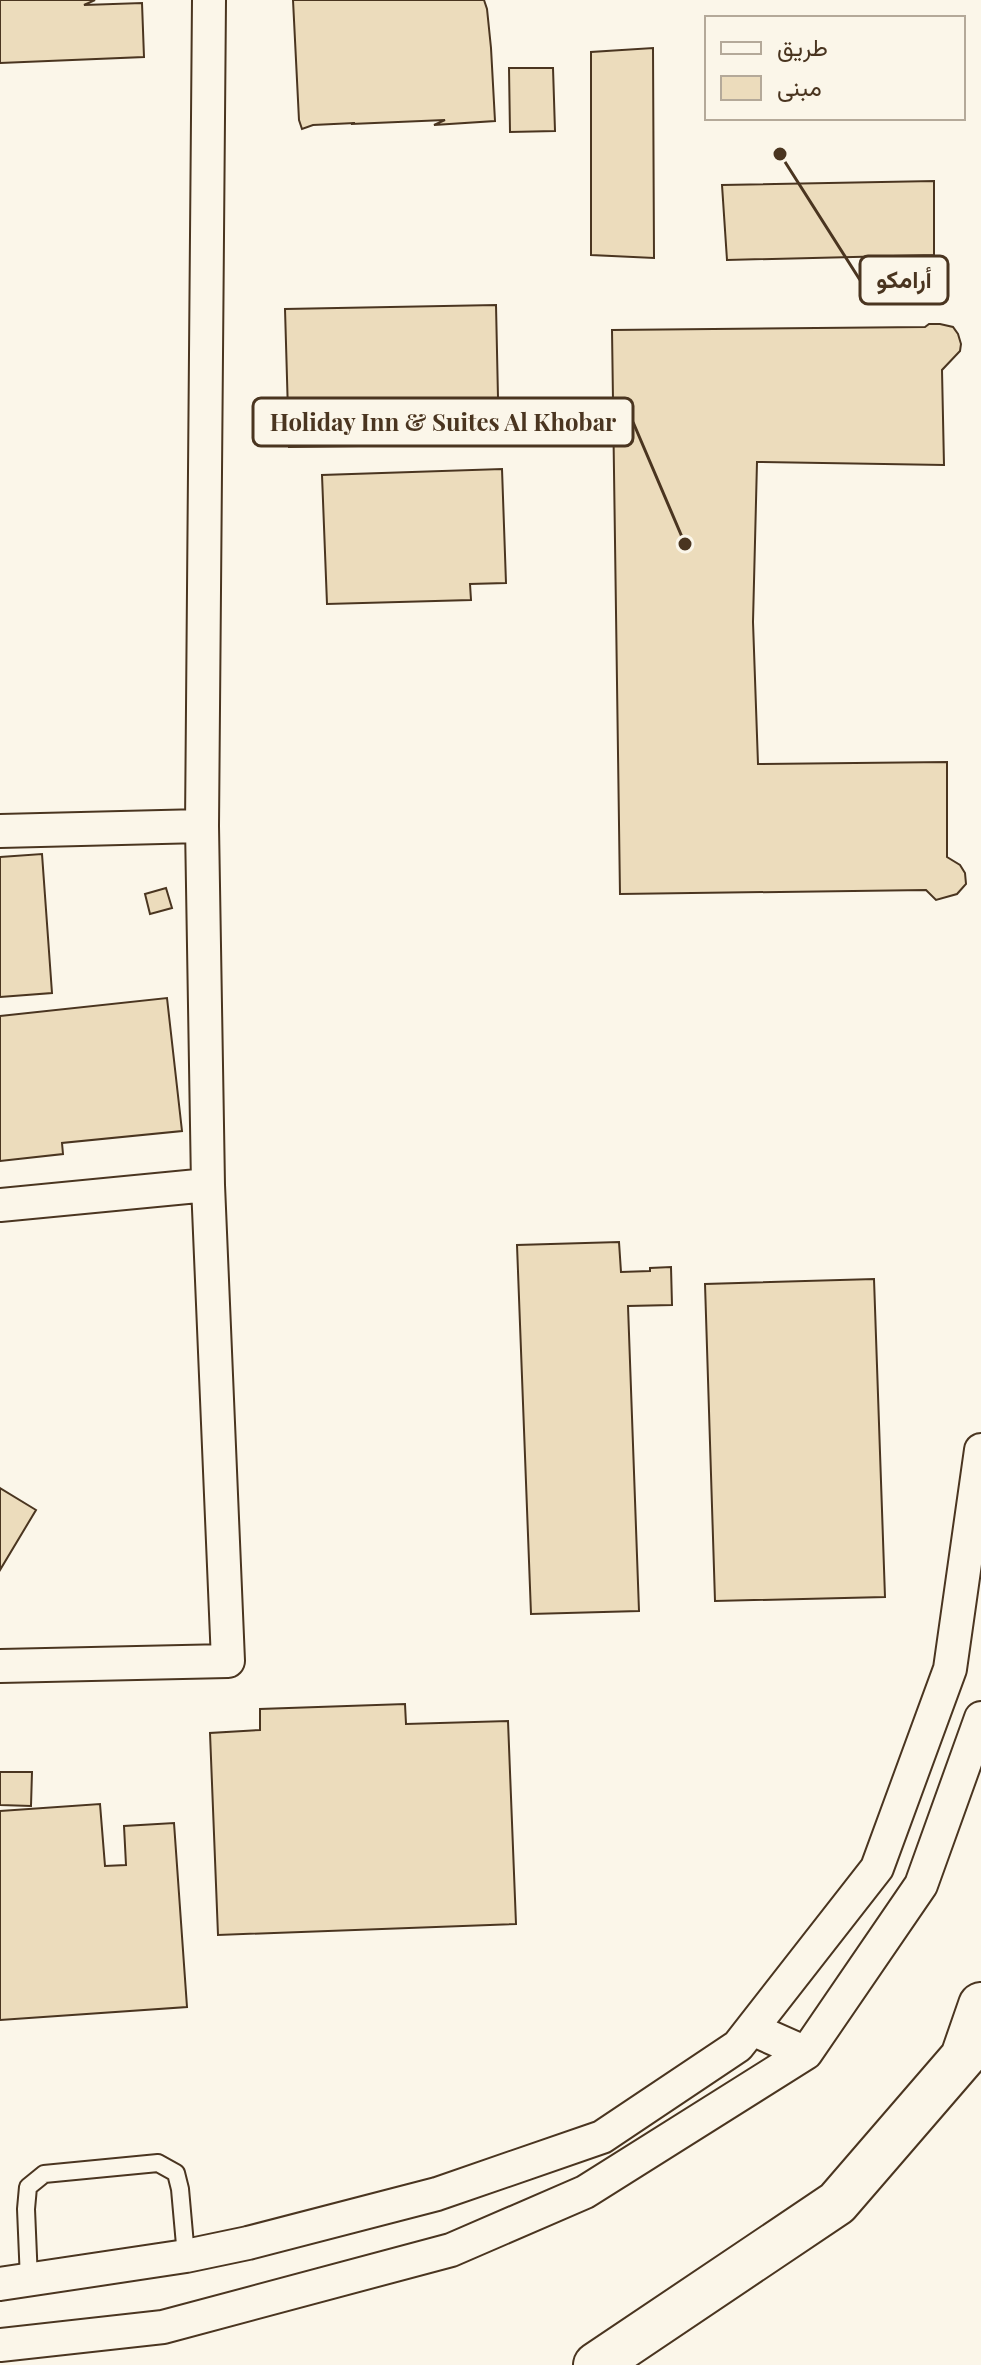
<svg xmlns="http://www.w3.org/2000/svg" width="981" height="2365" font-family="'Playfair Display',Vazirmatn,serif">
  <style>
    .building { fill: #ecdcbc; stroke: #4a3520; stroke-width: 2 }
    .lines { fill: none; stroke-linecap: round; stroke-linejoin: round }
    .lane-casing { stroke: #4a3520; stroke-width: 20 }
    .street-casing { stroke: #4a3520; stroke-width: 36 }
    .highway-casing { stroke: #4a3520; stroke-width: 48 }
    .lane { stroke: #fbf6e9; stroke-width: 16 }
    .street { stroke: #fbf6e9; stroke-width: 32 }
    .highway { stroke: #fbf6e9; stroke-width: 44 }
    .leader { fill: none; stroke: #4a3520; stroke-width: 3 }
    .callout-dot { fill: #4a3520; stroke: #fbf6e9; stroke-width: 3 }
    .callout { fill: #fbf6e9; stroke: #4a3520; stroke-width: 3 }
    .callout-label { font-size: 24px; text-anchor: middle; font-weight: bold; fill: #4a3520 }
  </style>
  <rect width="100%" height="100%" fill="#fbf6e9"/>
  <path class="building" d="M0,0H95L84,5L142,3L144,57L0,63Z
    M293,0H484L487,9L491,48L495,121L434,125L445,120L351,124L355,123L313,125L302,129L299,120Z
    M653,48L654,258L591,255V52Z
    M509,68H553L555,131L510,132Z
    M934,181V255L727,260L722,185Z
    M496,305L499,444L289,447L285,309Z
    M929,324H940L953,327L958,334L961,344L960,351L942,370L944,465L757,462L753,622L758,764L947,762V857L960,865L965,873L966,884L957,894L936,900L926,890L620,894L612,330L925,327Z
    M502,469L506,583L470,584L471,600L327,604L322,475Z
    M42,854L52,993L0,997V857Z
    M166,888L172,908L150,914L145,894Z
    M167,998L182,1131L62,1143L63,1154L0,1161V1016Z
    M619,1242L621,1272L650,1271V1268L671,1267L672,1305L628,1306L639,1611L531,1614L517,1245Z
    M874,1279L885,1597L715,1601L705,1284Z
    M0,1488L36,1510L0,1570Z
    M405,1704L406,1724L508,1721L516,1924L218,1935L210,1733L260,1730V1709Z
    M0,1772H32L31,1806L0,1805Z
    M100,1804L105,1866L126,1865L124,1826L174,1823L187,2007L0,2020V1811Z"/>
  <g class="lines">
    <g class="lane-casing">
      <path id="lane" d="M29,2280L26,2209L28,2187L44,2174L158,2163L176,2173L180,2189L186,2256"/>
    </g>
    <g class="street-casing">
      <path id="street" d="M0,831L202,826
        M0,1205L208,1185
        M0,1666L228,1661L208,1185L202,826L209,0
        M752,2029L806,2053
        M0,2284L186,2256L248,2243L437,2194L602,2137L738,2046L877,1868L950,1669L981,1450
        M0,2345L163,2327L451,2250L585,2192L806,2053L921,1885L981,1718"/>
    </g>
    <g class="highway-casing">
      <path id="highway" d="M596,2365L837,2203L963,2057L981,2005"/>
    </g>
    <use href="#lane" class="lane"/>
    <use href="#street" class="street"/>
    <use href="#highway" class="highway"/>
  </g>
  <path class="leader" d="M780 154L860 280M685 544L633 422"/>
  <g class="callout-dot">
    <circle cx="780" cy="154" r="8"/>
    <circle cx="685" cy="544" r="8"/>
  </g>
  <g class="callout">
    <rect x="860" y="256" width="88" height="48" rx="8"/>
    <rect x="253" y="398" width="380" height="48" rx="8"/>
  </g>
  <g class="callout-label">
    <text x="904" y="288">أرامكو</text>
    <text x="443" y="431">Holiday Inn &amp; Suites Al Khobar</text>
  </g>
  <rect x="705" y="16" width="260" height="104" fill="#fbf6e9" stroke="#b4a999" stroke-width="2"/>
  <rect x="721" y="42" width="40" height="12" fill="#fbf6e9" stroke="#b4a999" stroke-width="2"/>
  <text x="777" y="56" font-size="24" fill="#4a3520">طريق</text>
  <rect x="721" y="76" width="40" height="24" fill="#ecdcbc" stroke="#b4a999" stroke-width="2"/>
  <text x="777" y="96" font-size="24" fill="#4a3520">مبنى</text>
</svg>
